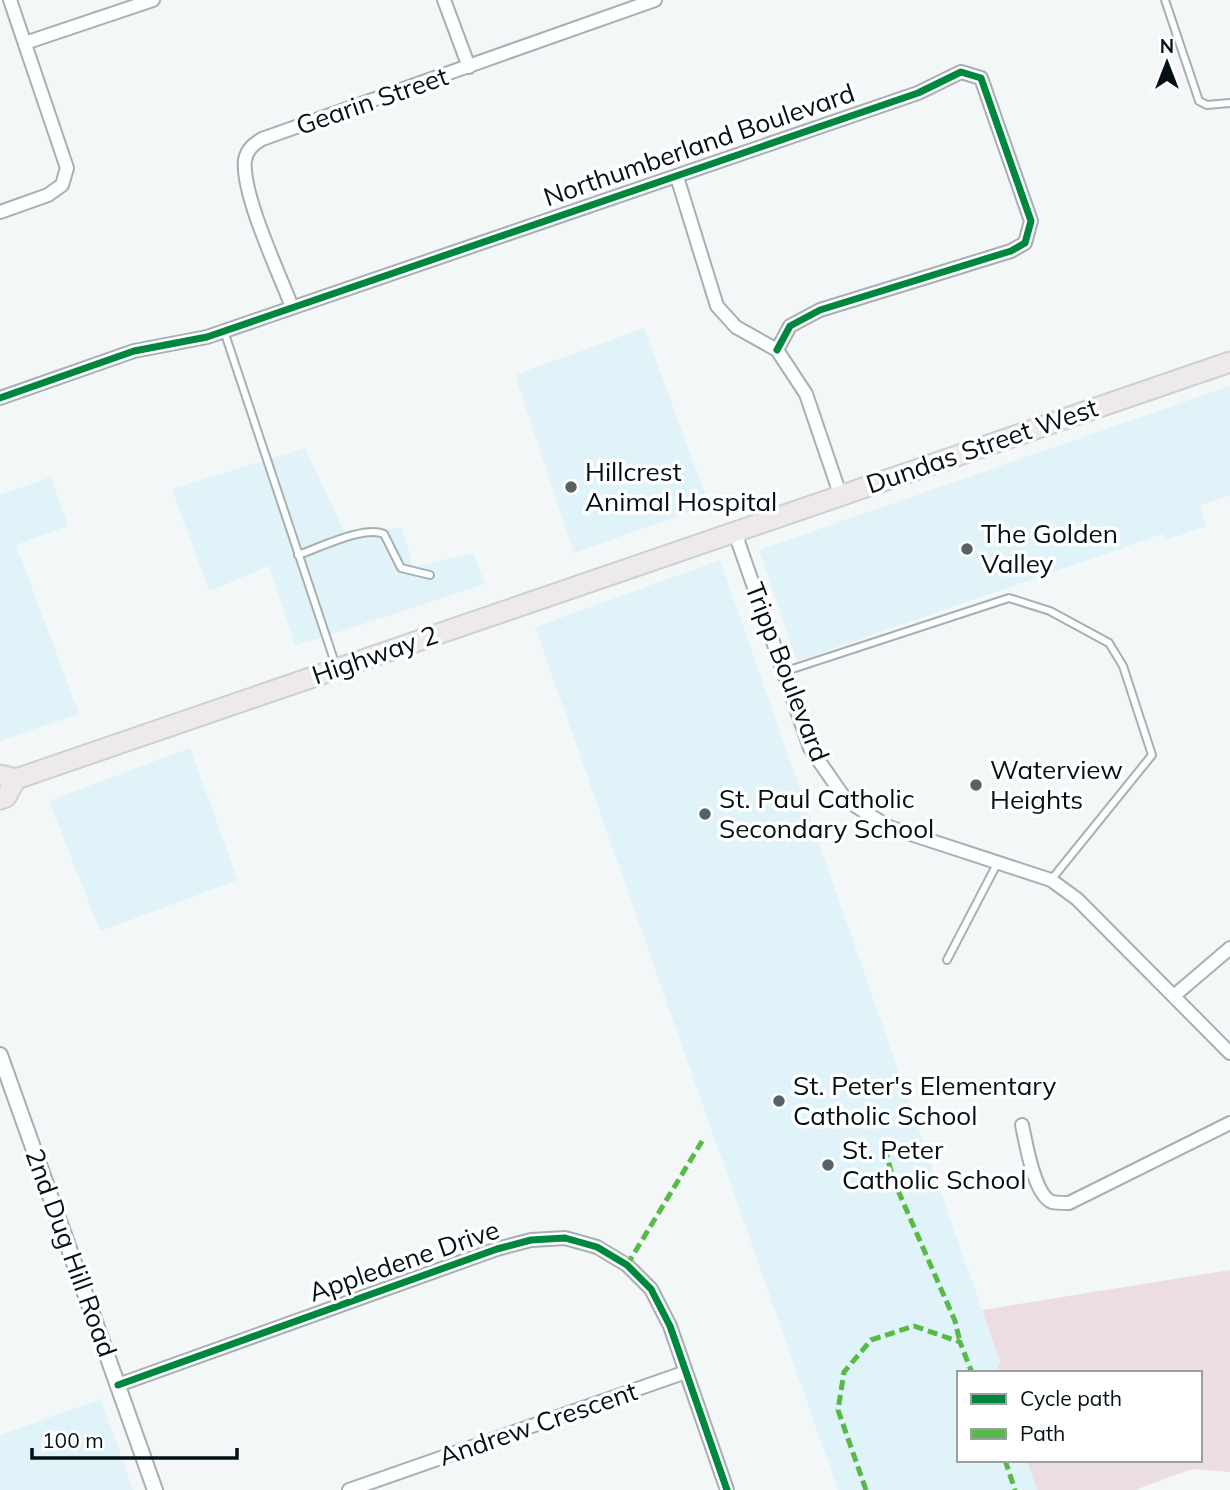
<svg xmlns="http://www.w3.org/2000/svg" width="1230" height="1490" font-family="Mulish,sans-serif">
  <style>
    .built { fill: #e0f3f9 }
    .green { fill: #ecdde3 }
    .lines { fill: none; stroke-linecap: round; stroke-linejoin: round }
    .service-casing { stroke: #a6b0b3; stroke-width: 10 }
    .minor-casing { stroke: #a6b0b3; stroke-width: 16 }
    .tertiary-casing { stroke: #a6b0b3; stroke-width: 18 }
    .primary-casing { stroke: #ced1d3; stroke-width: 23 }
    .service { stroke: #fdfefe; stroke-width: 6 }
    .minor { stroke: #fdfefe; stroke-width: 12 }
    .tertiary { stroke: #fdfefe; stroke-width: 14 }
    .primary { stroke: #eeeaec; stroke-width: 19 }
    .quiet { stroke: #58b947; stroke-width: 5; stroke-dasharray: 10 5; stroke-linecap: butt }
    .cycleway-casing { stroke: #fff; stroke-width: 11 }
    .cycleway { stroke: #00873e; stroke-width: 7 }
    .poi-dot { fill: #576265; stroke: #fff; stroke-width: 2.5 }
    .labels { text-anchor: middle; stroke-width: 7; stroke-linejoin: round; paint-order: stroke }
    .street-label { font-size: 26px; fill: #031116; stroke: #fff }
    .poi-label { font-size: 26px; fill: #031116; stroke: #fff; text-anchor: start }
  </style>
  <rect width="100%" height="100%" fill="#f3f7f8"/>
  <path class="built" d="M644,328L709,505L574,553L515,375Z
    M1230,386V495L1200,505L1206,526L1166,540L1163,534L797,661L759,550Z
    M305,448L344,531L402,528L413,567L473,553L485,584L295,646L269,566L209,591L172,489Z
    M51,477L68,526L16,545L79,714L0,741V495Z
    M720,560L1004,1373H959V1460H1035L1045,1490H838L535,627Z
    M190,748L238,880L100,931L49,801Z
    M101,1399L133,1490H0V1435Z"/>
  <path class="green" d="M1230,1270V1472L1192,1469L1135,1490H1037L1027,1460H1200V1373H1000L997,1364H1001L982,1310Z"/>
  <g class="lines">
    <g class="service-casing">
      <path id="service" d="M1165,0L1199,101L1207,105L1230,103
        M224,331L336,666
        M298,555C319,548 365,525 384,534L401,568L430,575
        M783,672L1009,598L1050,611L1109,643L1123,666L1152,755L1051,880
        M947,960L998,862"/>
    </g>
    <g class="minor-casing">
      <path id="minor" d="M444,0L469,67
        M25,43L153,0
        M677,177L717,306L736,327L777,350L806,394L840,494
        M0,212L48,195L62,185L67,168L10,0
        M292,307C279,273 241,193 245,160C247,149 254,144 262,139L655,0
        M0,398L134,351L207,337L918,93L961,72L981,78L1031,221L1025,243L1011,251L820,310L790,326L777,350
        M734,530L810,748L846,800L889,827L1051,880L1077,899L1230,1053
        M1175,995L1230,948
        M1022,1125C1026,1143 1034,1195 1052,1202C1057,1203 1064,1203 1069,1203L1230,1123
        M118,1385L497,1249L531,1240L565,1238L597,1247L627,1265L651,1289L670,1326L727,1490
        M349,1490L686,1372"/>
    </g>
    <g class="tertiary-casing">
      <path id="tertiary" d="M0,1055L155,1490"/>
    </g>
    <g class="primary-casing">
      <path id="primary" d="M0,775L16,779L1230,362
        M0,799L6,797L16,779"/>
    </g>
    <use href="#service" class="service"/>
    <use href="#minor" class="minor"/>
    <use href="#tertiary" class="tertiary"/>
    <use href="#primary" class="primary"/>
    <path class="quiet" d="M885,1148L893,1179L955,1321L960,1342
      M627,1265L704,1138
      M1005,1460L1015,1490
      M866,1490L838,1410L844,1372L871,1340L914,1326L960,1342L972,1373"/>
    <g class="cycleway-casing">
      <path id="cycleway" d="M0,398L134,351L207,337L918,93L961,72L981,78L1031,221L1025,243L1011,251L820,310L790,326L777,350
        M118,1385L497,1249L531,1240L565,1238L597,1247L627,1265L651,1289L670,1326L727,1490"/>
    </g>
    <use href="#cycleway" class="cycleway"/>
  </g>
  <g class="poi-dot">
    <circle cx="571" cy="487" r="7"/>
    <circle cx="967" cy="549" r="7"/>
    <circle cx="976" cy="785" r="7"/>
    <circle cx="705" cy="814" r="7"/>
    <circle cx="779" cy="1101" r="7"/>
    <circle cx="828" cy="1165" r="7"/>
  </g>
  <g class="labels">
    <g class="street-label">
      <text transform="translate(372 101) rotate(-19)" y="9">Gearin Street</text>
      <text transform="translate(699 145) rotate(-19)" y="9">Northumberland Boulevard</text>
      <text transform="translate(982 446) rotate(-19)" y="9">Dundas Street West</text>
      <text transform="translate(375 655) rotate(-19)" y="9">Highway 2</text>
      <text transform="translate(787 672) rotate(69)" y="9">Tripp Boulevard</text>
      <text transform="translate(71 1253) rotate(70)" y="9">2nd Dug Hill Road</text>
      <text transform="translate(404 1261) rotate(-19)" y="9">Appledene Drive</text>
      <text transform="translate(538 1424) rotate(-19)" y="9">Andrew Crescent</text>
    </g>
    <g class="poi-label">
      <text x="585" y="481">Hillcrest<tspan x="585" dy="30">Animal Hospital</tspan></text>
      <text x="981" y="543">The Golden<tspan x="981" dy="30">Valley</tspan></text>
      <text x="990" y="779">Waterview<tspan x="990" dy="30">Heights</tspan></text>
      <text x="719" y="808">St. Paul Catholic<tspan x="719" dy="30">Secondary School</tspan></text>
      <text x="793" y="1095">St. Peter's Elementary<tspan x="793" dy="30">Catholic School</tspan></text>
      <text x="842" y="1159">St. Peter<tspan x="842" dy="30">Catholic School</tspan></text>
    </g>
  </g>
  <rect x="957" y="1371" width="245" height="91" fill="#ffffff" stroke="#9aa0a2" stroke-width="2"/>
  <rect x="971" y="1394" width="35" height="10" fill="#00873e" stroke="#9aa0a2" stroke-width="2"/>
  <text x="1020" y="1406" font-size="21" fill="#031116">Cycle path</text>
  <rect x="971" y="1429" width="35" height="10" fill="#58b947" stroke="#9aa0a2" stroke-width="2"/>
  <text x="1020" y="1441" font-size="21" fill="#031116">Path</text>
  <g transform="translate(1167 63)" stroke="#ffffff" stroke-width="5" paint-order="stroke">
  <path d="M0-5L12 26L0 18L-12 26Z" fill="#031116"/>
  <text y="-10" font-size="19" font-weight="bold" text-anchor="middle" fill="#031116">N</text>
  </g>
  <path d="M32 1448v10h205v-10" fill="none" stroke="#031116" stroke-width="3.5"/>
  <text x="42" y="1448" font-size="21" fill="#031116" stroke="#ffffff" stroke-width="5" paint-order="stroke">100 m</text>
</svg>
